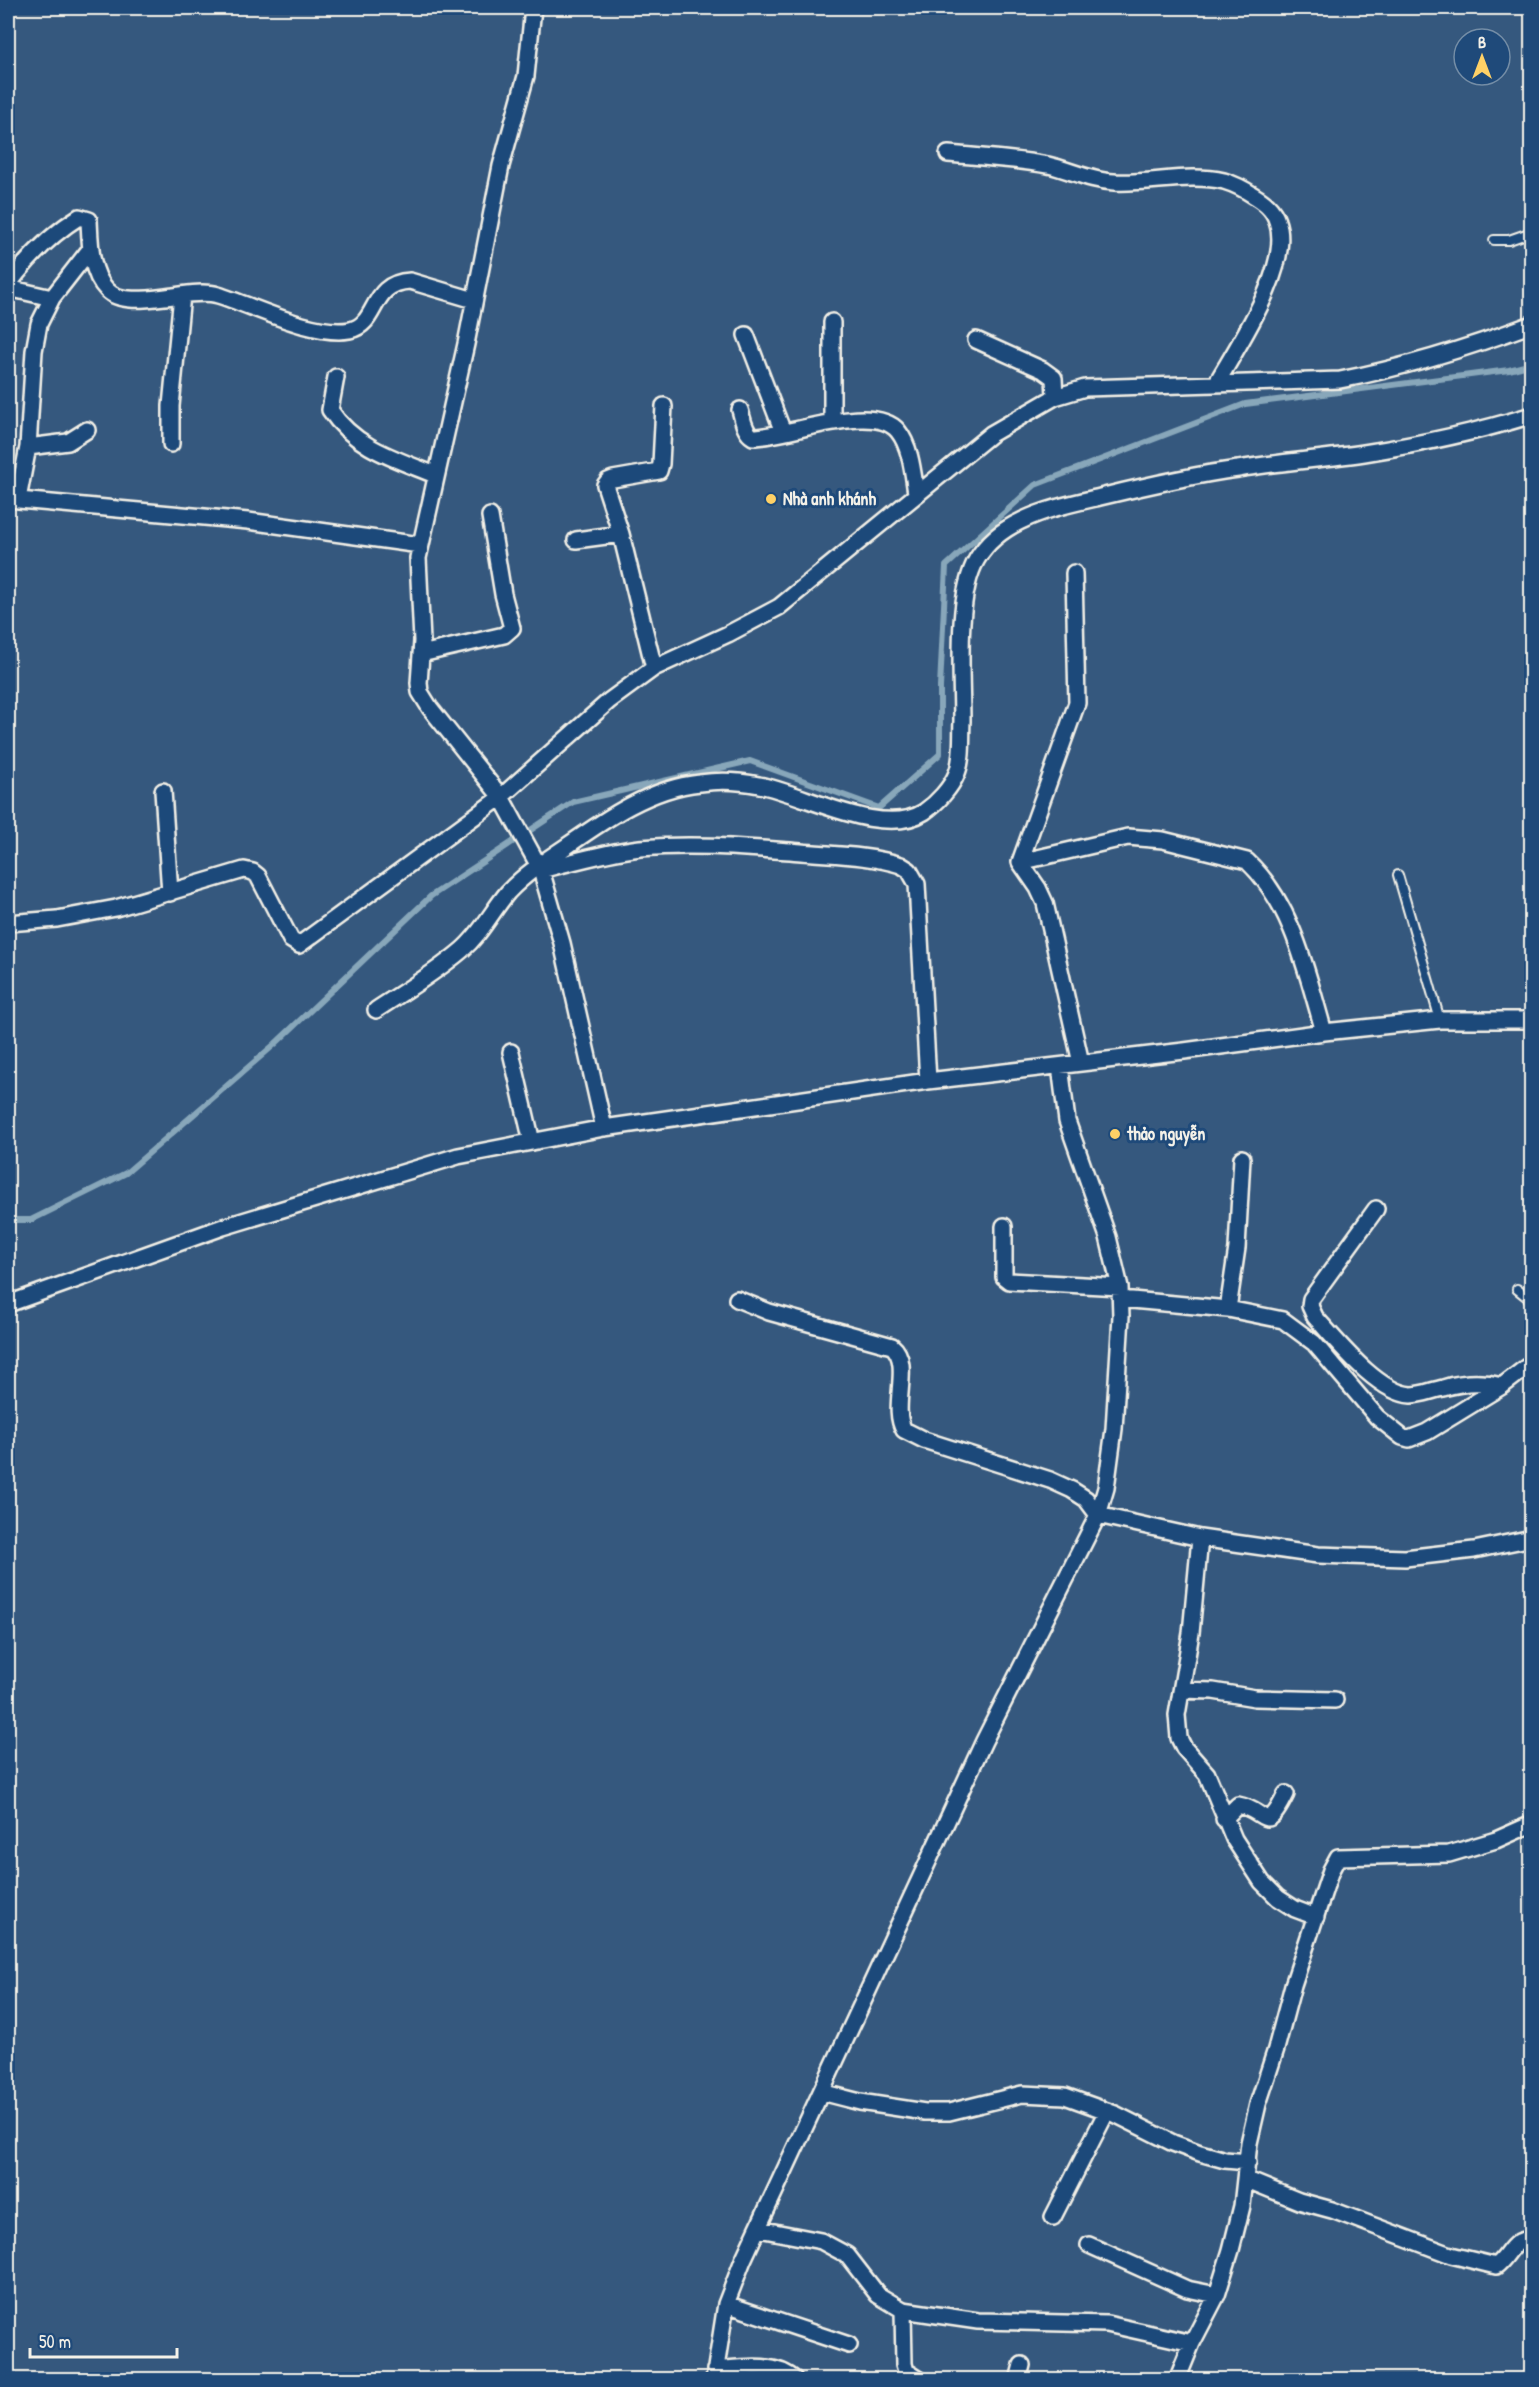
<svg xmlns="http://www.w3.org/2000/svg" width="1539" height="2387" font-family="'Patrick Hand',sans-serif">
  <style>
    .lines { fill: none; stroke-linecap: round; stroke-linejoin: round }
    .stream { stroke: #88a7ba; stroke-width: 6 }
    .service-casing { stroke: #f4f1e8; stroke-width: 12 }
    .minor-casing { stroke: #f4f1e8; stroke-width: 20 }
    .service { stroke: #1f4a7a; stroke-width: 8 }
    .minor { stroke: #1f4a7a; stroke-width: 15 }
    .poi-dot { fill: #ffd166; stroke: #1f4a7a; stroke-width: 2 }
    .labels { text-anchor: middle; stroke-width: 6; stroke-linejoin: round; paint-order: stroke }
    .poi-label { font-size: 18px; font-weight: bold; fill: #f4f1e8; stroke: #1f4a7a; text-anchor: start }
  </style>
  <rect width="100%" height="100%" fill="#35587e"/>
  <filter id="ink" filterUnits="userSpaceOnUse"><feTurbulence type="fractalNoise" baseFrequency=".0167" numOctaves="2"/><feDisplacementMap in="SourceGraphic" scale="12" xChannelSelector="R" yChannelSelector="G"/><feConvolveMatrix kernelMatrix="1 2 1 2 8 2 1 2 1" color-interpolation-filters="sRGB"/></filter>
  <g filter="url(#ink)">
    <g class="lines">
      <path class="stream" d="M8,1220H31L126,1173L275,1044L431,896L573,802L750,761L879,808L940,754V687L946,566L1035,485L1245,404L1509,370L1532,364"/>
      <g class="service-casing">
        <path id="service" d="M1494,240H1509L1532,232
          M1398,875L1440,1020
          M1517,1289L1532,1301"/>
      </g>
      <g class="minor-casing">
        <path id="minor" d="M533,8L526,76L501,166L466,344L418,558L422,641L419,683L420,692L430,708L501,797L541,870L562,943L604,1128
          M948,154C981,157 1015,159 1048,165C1070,170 1091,181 1114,182C1150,184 1189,173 1224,181C1234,184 1244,189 1253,195C1263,201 1273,208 1277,221C1293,265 1238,345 1216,384
          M8,285C28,258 50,235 79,217L89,220C90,242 90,273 107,290C121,305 154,298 173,296C187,294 205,291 218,295C254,306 314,337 350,330C379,324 369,283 410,281L474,300
          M8,288L52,298
          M832,322V422
          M746,335L783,432
          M976,340L1043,370L1054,378L1055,397
          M336,377L330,410C355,448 396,459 435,475
          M740,410C743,419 744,432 753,437C787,437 873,401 898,431C911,447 913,474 916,493
          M171,444V406L182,295
          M28,447L68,442L87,430
          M8,499L248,521L420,545
          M18,499L28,447L34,351L39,324L52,298L91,248
          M576,540L621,534
          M421,654L504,635L512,628L503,594L490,516
          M654,668L621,534L605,485L608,481L613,479L659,471L661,464L664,406
          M163,791L170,893
          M1020,862L1128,837L1163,840L1247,861C1293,904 1307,974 1324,1032
          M1020,862L1077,703L1074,573
          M1020,862L1038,888L1045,903L1081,1063
          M541,870C573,862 606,852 640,848C694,843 747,848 801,852C834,855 869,855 901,865L909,870L917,884L928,1081
          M8,923L57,919L116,908L244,870L253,872L258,876L291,940L299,945L501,797L609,701L654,668L728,634L779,607L991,434L1055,397L1085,388L1340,380C1406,367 1468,348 1532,324
          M376,1010C405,991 435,973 462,950C481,934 492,911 508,892C525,874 546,860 567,846C607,818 650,788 700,783C719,780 740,781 759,785C804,793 882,839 924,812C937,803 951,788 957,773C963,758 961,737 962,721C962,679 955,595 977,559C987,542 1004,529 1021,521C1045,509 1074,503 1100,497C1145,486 1192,475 1238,469C1280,462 1323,459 1364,453C1421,444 1477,432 1532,415
          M511,1052L532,1142
          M1376,1209L1311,1299L1310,1306L1315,1317C1337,1341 1378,1393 1411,1395C1421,1395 1433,1390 1443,1388C1463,1382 1482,1381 1502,1386
          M1004,1226V1277L1009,1281L1120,1287
          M737,1299L769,1312L892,1346C913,1363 890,1407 904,1430L924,1440L1050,1480L1072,1490L1086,1499L1098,1515L1200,1538L1318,1555L1405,1558L1474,1550L1532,1538
          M1121,1299L1228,1309L1283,1320L1314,1343L1377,1417L1402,1437L1409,1439L1427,1432L1502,1386L1532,1363
          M8,1304L223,1227L458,1156L604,1128L928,1081L1184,1051L1324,1032L1440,1020H1532
          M1228,1309L1237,1248L1242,1158
          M1200,1538L1191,1633L1177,1715L1179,1738L1184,1748L1207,1774L1234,1839L1262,1882L1278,1898L1295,1909L1316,1917
          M1182,1690L1213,1691L1255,1698L1335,1700
          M1224,1819L1238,1805C1267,1810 1265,1837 1286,1794
          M821,2092L860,2102L925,2112H949L1022,2094L1065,2096L1115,2114L1173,2143L1200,2153L1225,2160L1248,2162
          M1245,2179L1299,2201L1332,2210L1451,2255L1496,2266C1510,2256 1511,2238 1532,2240
          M1053,2217L1107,2111
          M759,2229L821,2241L847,2255L878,2295L903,2310L978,2321L1107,2324L1192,2343
          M1089,2245L1187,2289L1217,2295
          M726,2304L849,2345
          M903,2310L904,2364L906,2371L920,2380
          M715,2370C740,2368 775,2361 795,2380
          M714,2380L726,2304L743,2260L984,1741L1098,1515L1106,1488L1114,1429L1121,1316L1120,1287L1108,1237L1067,1121L1060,1066
          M1018,2380L1022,2365
          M1177,2380L1192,2343L1217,2295L1231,2250L1242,2206L1249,2143L1258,2104L1276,2049L1293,1985L1331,1870L1338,1857L1449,1854L1496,1840L1532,1824"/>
      </g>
      <use href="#service" class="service"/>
      <use href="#minor" class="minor"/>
    </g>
  </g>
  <g class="poi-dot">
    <circle cx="771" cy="499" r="6"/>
    <circle cx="1115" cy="1134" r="6"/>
  </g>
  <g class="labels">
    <g class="poi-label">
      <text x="783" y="505">Nhà anh khánh</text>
      <text x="1127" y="1140">thảo nguyễn</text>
    </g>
  </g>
  <rect width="1539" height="2387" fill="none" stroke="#1f4a7a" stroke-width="30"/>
  <rect x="15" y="15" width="1509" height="2357" fill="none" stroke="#f4f1e8" stroke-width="2" filter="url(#ink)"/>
  <g transform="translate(1482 57)"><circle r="28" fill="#1f4a7a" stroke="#748da6" stroke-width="1.5"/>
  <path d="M0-4.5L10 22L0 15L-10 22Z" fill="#ffd166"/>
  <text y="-9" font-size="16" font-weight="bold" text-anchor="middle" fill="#f4f1e8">B</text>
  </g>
  <path d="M30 2348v9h147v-9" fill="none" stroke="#f4f1e8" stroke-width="3"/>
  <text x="39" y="2348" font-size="18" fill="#f4f1e8" stroke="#1f4a7a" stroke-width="4.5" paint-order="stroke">50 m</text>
</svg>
